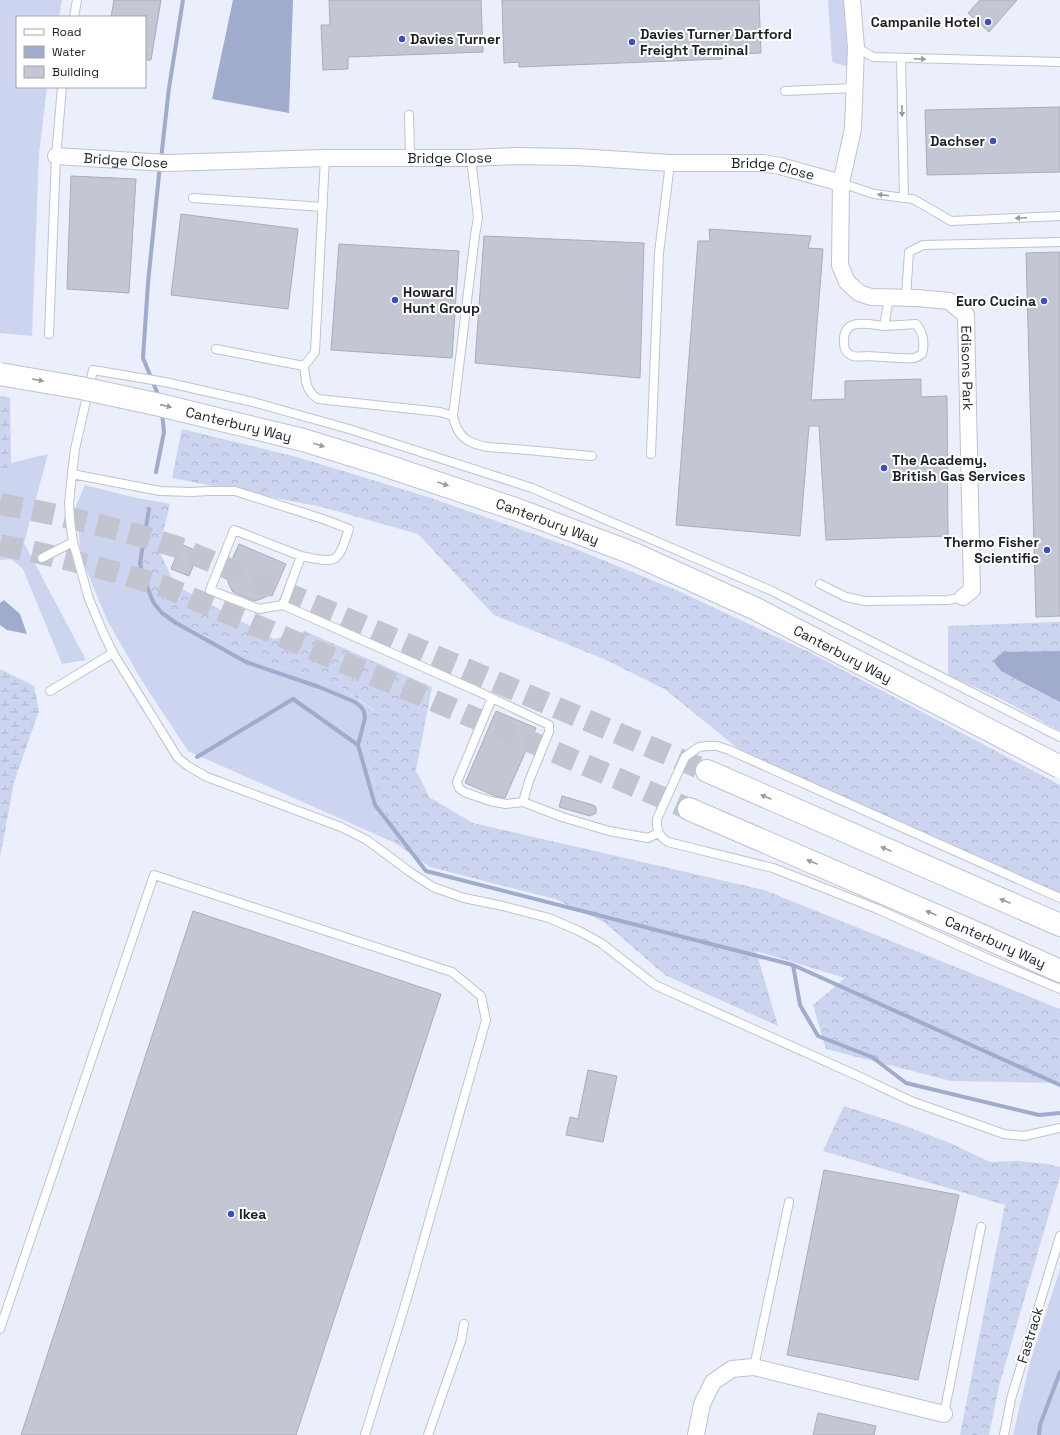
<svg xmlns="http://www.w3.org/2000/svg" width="1060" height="1435" font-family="'Space Grotesk',sans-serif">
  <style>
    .grass { fill: #ccd4ef }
    .forest { fill: url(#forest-crowns) }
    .wetland { fill: url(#wetland-marsh) }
    .water { fill: #a1abcd }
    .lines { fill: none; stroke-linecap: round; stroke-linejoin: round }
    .stream { stroke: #a1abcd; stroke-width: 4 }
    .building { fill: #c3c7d3; stroke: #a9adb9 }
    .trunk-tunnel { stroke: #c2c5d0; stroke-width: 22; stroke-dasharray: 22 11; stroke-linecap: butt }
    .service-casing { stroke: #bfc3cf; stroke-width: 10 }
    .minor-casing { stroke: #bfc3cf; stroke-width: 18 }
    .trunk-casing { stroke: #bfc3cf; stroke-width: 24 }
    .service { stroke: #fff; stroke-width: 8 }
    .minor { stroke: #fff; stroke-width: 16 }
    .trunk { stroke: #fff; stroke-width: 22 }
    .trunk-bridge-casing { stroke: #bfc3cf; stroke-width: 24; stroke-linecap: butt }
    .trunk-bridge { stroke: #fff; stroke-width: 22 }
    .oneway { fill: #999a9c }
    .poi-dot { fill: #3e4ec2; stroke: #fff; stroke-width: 1.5 }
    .labels { text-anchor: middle; stroke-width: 4; stroke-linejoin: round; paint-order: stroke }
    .poi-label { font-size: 14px; font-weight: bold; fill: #1d1f23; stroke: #fff; text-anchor: start }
    .street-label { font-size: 14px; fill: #1d1f23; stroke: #fff }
  </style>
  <defs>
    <pattern id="forest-crowns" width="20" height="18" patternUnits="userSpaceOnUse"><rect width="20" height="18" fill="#ccd4ef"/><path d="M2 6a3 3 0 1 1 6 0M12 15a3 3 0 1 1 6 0" fill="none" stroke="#afb6cd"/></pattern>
    <pattern id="wetland-marsh" width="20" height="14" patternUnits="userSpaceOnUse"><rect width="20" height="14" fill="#ccd4ef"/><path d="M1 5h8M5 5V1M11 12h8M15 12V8" fill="none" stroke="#afb6cd"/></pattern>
  </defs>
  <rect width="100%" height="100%" fill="#ebeffb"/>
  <path class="grass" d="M0,0H62L59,17H17V87H47L39,154L32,336L0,333Z
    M828,0H843L847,22L849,67L835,63L832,61Z
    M48,454L24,543L86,660L62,664L23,569L11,559L0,560V479L11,463Z
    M85,485L132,497L170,504L145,506L176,623L265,662L334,683L374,711L364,749L395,843L188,751L142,681L107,620L81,557L76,506Z
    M1060,1269V1435H1013L1030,1362Z"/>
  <path class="forest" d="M182,429L297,457L428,497L571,547L676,590L811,653L1060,785V898L752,760L666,690L604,659L494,615L418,534L322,507L172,478Z
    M170,504L159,550L175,585L274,639L305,631L432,687L416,770L429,797L473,823L764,890L1060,1009V1083L951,1081L826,1049L813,1005L845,978L756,951L778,1026L665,975L604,922L555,899L430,867L395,843L364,749L374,710L334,683L265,662L176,623L162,613L153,602L139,575L145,505Z
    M1060,622V731L999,698L948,675V626Z
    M844,1106L900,1124L950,1143L990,1162L1017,1161L1048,1164L1060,1167V1176L999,1386L989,1435H960L1005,1205L823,1151Z"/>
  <path class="wetland" d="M0,396L10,398L11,463L0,479Z
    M0,669L34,686L39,711L14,782L0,858Z"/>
  <path class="water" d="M233,0H293L289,113L212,99Z
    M4,600L20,614L27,634L7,630L0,625V603Z
    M1060,651V702L1001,671L993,661L1003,652Z"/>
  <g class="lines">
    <path class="stream" d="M161,159L169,88L183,0
      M159,397L143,358L148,283L160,165
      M156,472L164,432L162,413
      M149,509L140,563L143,576L153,602L162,613L176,623L246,662L319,687L355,702L360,706L364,711L365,718L358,745L375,805L426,871L793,965L1060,1085
      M197,757L293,699L358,745
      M793,965L800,1005L818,1036L872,1057L906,1083L1039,1115L1060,1113
      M1039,1435L1040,1425L1060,1372"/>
  </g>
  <path class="building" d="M114,0H161L151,60H145V17H111Z
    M329,0H481L483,52L348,57V69L323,70L321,25H330Z
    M502,0H759L761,53L722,55V59L519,67V62L504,63Z
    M980,0H1017L989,32L968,13Z
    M1060,107V172L927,175L925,110Z
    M71,176L136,179L129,293L67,289Z
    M181,214L298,229L288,309L171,295Z
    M709,229L811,236L808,248L823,249L811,400L845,399V381L921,379V397L947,396L948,536L826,540L819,426H809L800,536L676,525L698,241H710Z
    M484,236L644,243L640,378L475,363Z
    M339,244L459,251L452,358L331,350Z
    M1060,252V616L1036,617L1026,253Z
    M181,544L199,552L189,576L171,569Z
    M239,544L286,564L272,596L269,595L261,599L254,601L233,592L229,585L226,573Z
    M496,711L536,728L505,798L495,796L465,783Z
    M562,796L593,805L596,807V813L590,816L559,807Z
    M193,911L441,994L296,1435H21Z
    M588,1070L617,1076L603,1142L566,1135L570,1117L578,1119Z
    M824,1170L959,1195L918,1380L787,1355Z
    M818,1413L876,1426L874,1435H813Z"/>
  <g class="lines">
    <path class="trunk-tunnel" d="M0,504C61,515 118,528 177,547L707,771
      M0,545C57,556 113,570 168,588L689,809"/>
    <g class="service-casing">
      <path id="service" d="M74,17L77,0
        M856,47L873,57L1060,62
        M901,58L904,198
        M785,91L854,88
        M409,115L410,157
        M471,158L478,218L475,235L453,416C455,426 459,436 469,441C483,449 498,447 514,449C540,451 566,454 592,456
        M841,183L874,194L913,199L951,221L1060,216
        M193,198L323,207
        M906,298L909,252L923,245L1060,242
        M884,326C866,324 842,317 844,344C844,349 847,354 853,356C857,357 863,356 868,356C883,357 899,359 914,358C917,357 919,356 922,354C925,344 923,332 916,324L884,326L889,298
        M49,334L56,156L62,87
        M216,349L304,366L315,352L325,158
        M304,366C306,381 305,390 318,399L440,412L453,416
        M651,454L659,253L670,163
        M72,474L160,491L191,492L209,491H235L323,519L349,529C337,565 338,563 301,556L283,605L475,690L549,725V732L529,781L523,802L562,817L609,831L648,838L658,833
        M42,558L73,542
        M820,584L846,597L865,601L948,600L963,597
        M283,605L259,609L210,590L234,530L301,556
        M50,691L113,653
        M492,698L457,782L459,788L464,792L490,801L506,804L523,802
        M1060,737L772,591L532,488L349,429L253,402L165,382L93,370L75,449L72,474L69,503L70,520L73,542L89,599L102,630L113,653L178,758L188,766L207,777L341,827L367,840L410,872L433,887L464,898L503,906L549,918L579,931L601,943L655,985L858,1076L911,1101L1004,1134L1024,1136L1060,1128
        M1060,898L729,750L717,746H707L699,747L685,757L657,819C656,830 659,836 668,842L773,868L875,908L991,960L1060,989
        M0,1329L154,875L452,972L481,996L486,1020L408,1295L365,1435
        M754,1367L789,1202
        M944,1414L981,1227
        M428,1435L461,1341L464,1324
        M1004,1435L1011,1399L1060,1236"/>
    </g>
    <g class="minor-casing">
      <g id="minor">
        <path id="s1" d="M852,0L856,47L853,129L841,183L840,265L847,282L859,293L871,297L917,298L949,301L966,315L972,590L963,597"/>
        <path id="s2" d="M56,156L166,163L325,158H471L516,156L577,157L670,163H763L780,166L841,183"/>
        <path d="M696,1435L702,1404L713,1382L732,1369L754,1367L944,1414"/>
      </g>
    </g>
    <g class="trunk-casing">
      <g id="trunk">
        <path d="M707,771L1060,925"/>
        <path id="s3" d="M689,809L967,929L1060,971"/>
      </g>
    </g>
    <use href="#service" class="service"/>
    <use href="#minor" class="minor"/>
    <use href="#trunk" class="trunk"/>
    <g class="trunk-bridge-casing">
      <g id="trunk-bridge">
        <path id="s4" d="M0,374L81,388L160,405L303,440L381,464L518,510L632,553L756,609L1060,767"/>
      </g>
    </g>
    <use href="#trunk-bridge" class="trunk-bridge"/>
  </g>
  <defs><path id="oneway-solid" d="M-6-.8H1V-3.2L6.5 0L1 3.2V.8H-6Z"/></defs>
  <g class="oneway">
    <use href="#oneway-solid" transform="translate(920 59) rotate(2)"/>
    <use href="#oneway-solid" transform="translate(902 111) rotate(89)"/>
    <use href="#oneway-solid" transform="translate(883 195) rotate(-173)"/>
    <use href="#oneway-solid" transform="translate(1021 218) rotate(177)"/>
    <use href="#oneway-solid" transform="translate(38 380) rotate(10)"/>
    <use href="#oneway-solid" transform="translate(166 406) rotate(13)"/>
    <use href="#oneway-solid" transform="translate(319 445) rotate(17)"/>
    <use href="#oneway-solid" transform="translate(443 484) rotate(19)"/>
    <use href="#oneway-solid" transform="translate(766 797) rotate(-157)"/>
    <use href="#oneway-solid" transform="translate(886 849) rotate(-157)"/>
    <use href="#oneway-solid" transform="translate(812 862) rotate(-157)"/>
    <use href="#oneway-solid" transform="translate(1005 901) rotate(-157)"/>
    <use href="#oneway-solid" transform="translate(931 913) rotate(-157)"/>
  </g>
  <g class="poi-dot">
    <circle cx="988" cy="22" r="4"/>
    <circle cx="402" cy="39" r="4"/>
    <circle cx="632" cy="42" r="4"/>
    <circle cx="993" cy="141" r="4"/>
    <circle cx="395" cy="300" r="4"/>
    <circle cx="1044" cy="301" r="4"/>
    <circle cx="884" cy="468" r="4"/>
    <circle cx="1047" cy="550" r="4"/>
    <circle cx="231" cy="1214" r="4"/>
  </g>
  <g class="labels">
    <g class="poi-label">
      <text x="980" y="27" text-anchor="end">Campanile Hotel</text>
      <text x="640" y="39">Davies Turner Dartford<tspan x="640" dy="16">Freight Terminal</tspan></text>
      <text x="410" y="44">Davies Turner</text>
      <text x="985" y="146" text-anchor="end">Dachser</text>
      <text x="403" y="297">Howard<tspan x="403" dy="16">Hunt Group</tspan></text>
      <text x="1036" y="306" text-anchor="end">Euro Cucina</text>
      <text x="892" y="465">The Academy,<tspan x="892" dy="16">British Gas Services</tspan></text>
      <text x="1039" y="547" text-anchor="end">Thermo Fisher<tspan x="1039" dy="16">Scientific</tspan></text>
      <text x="239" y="1219">Ikea</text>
    </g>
    <g class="street-label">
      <text dy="5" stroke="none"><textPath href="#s2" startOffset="394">Bridge Close</textPath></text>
      <text dy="5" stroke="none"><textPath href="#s2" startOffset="70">Bridge Close</textPath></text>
      <text dy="5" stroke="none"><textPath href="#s2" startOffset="718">Bridge Close</textPath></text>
      <text dy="5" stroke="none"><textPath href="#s1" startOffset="467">Edisons Park</textPath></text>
      <text dy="5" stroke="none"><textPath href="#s4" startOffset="244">Canterbury Way</textPath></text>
      <text dy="5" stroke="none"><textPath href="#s4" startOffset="568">Canterbury Way</textPath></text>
      <text dy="5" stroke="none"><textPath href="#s4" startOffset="892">Canterbury Way</textPath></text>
      <text dy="5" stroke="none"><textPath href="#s3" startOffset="334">Canterbury Way</textPath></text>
      <text transform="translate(1030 1335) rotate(-73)" y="5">Fastrack</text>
    </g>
  </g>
  <rect x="16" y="16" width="130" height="72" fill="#ffffff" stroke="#a5a5a7"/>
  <rect x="24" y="29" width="20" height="6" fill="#ffffff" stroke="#a5a5a7"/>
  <text x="52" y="36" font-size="12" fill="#1d1f23">Road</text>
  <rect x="24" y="46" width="20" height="12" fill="#a1abcd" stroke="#a5a5a7"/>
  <text x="52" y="56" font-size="12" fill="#1d1f23">Water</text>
  <rect x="24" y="66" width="20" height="12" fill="#c3c7d3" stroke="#a5a5a7"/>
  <text x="52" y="76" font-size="12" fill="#1d1f23">Building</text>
</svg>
